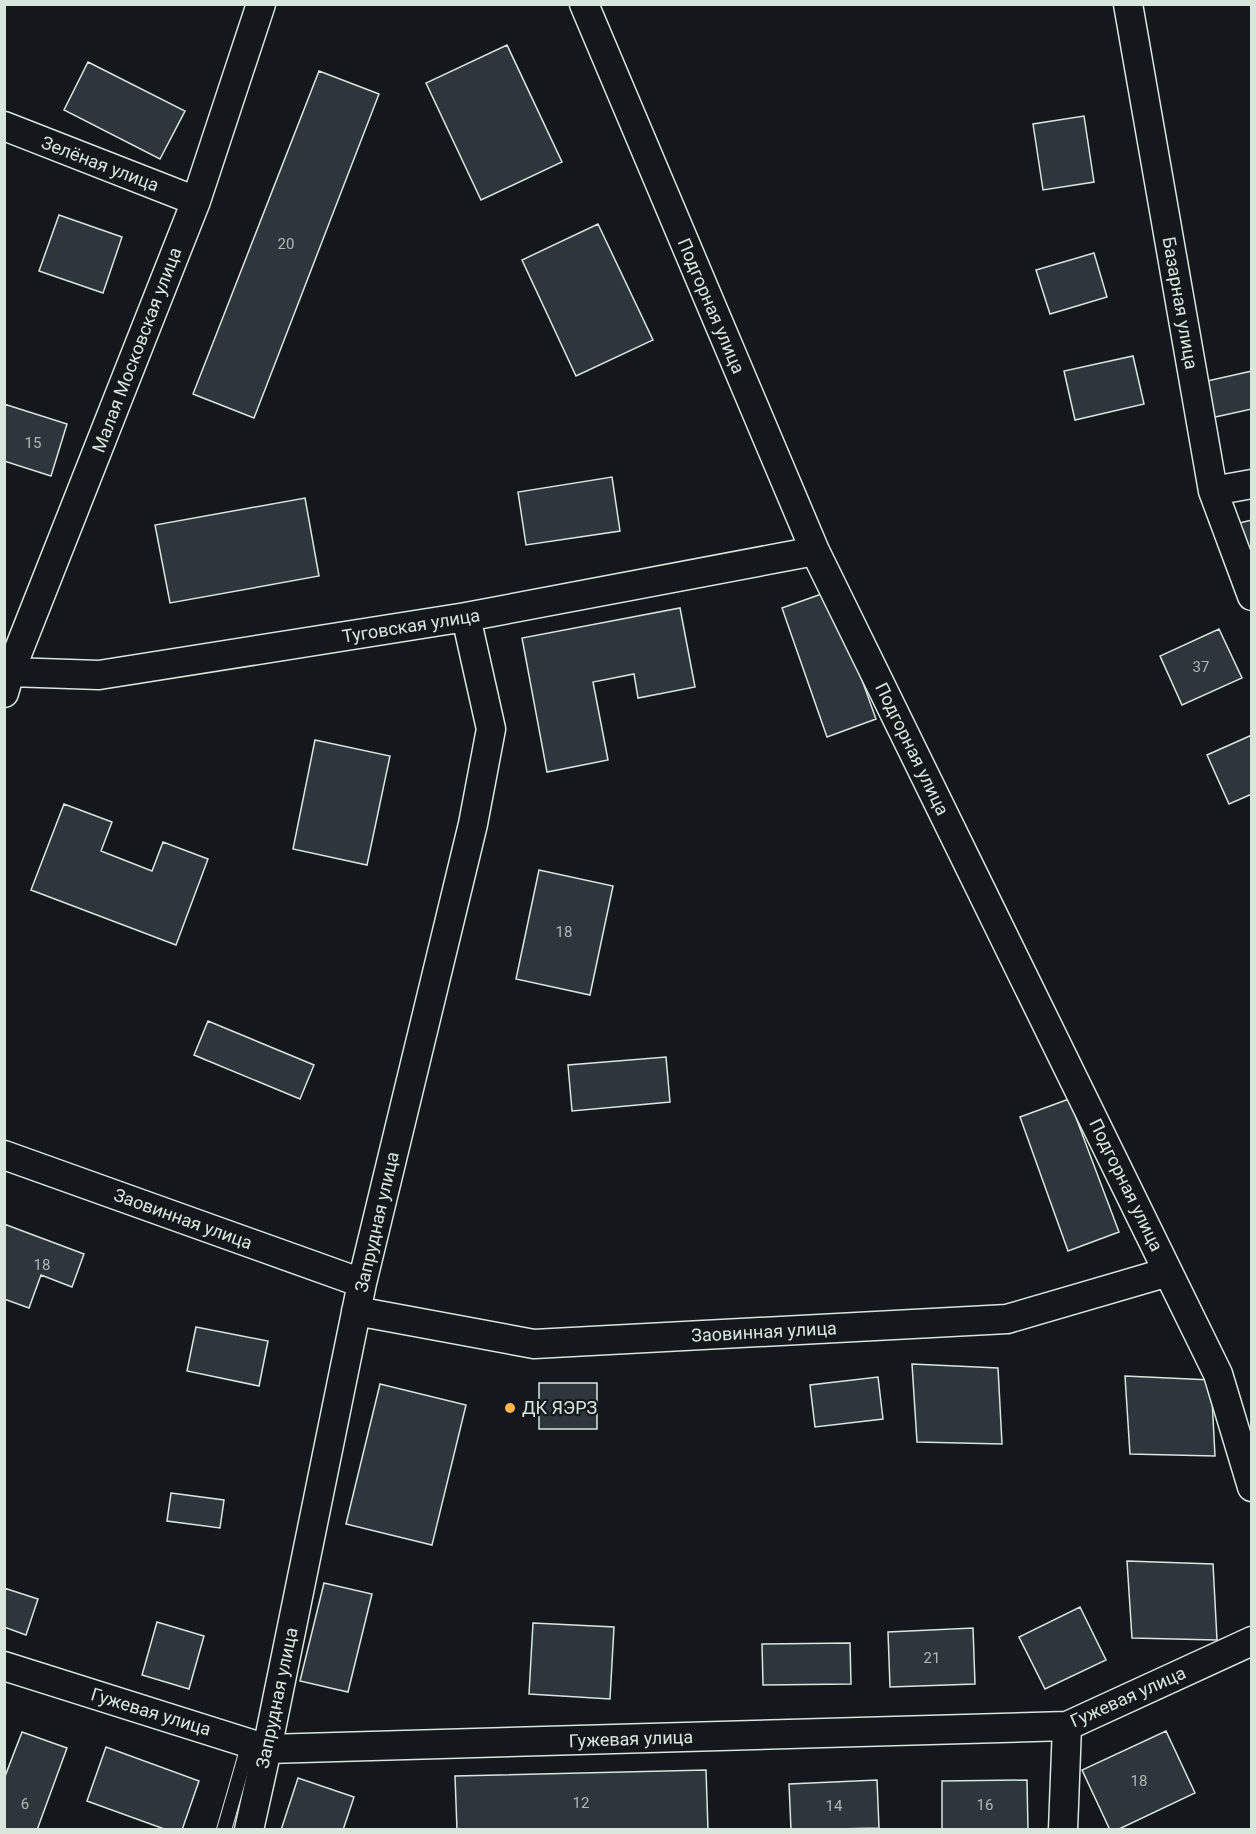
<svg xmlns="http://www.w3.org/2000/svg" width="1256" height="1834" font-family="Roboto,sans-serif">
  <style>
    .building { fill: #2c363c; stroke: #d8e6dc; stroke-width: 1.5 }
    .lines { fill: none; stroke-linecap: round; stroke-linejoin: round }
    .lane-casing { stroke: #d8e6dc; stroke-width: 16 }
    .street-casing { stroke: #d8e6dc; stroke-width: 31 }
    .lane { stroke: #14181c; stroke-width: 14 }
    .street { stroke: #14181c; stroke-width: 28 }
    .poi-dot { fill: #ffb74d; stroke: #14181c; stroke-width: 2 }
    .labels { text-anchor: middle; stroke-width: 4.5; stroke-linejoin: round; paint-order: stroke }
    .number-label { font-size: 15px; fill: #adbab4 }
    .street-label { font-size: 18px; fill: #d8e6dc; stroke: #14181c }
    .poi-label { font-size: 18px; fill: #d8e6dc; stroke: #14181c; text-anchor: start }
  </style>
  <rect width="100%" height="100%" fill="#14181c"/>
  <path class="building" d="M507,45L562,162L481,200L426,83Z
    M88,62L185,111L160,159L64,110Z
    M319,71L379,94L254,418L193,394Z
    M1084,116L1094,182L1043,190L1033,124Z
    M59,215L122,237L103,293L39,271Z
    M598,224L653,340L576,376L522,260Z
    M1094,253L1107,297L1050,314L1036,270Z
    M1133,356L1144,404L1075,420L1064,371Z
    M1252,371V409L1206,419L1198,383Z
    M4,404L67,424L51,476L4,461Z
    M612,477L620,531L526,545L518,492Z
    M305,498L319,576L170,603L155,525Z
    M1252,520V552L1242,555L1235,524Z
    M830,591L876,719L827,737L782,608Z
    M680,608L695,687L638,698L634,674L593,682L608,760L547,772L522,638Z
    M1219,629L1242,678L1182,705L1160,656Z
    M1252,735V794L1229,804L1207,755Z
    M315,740L390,756L367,865L293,849Z
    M64,804L112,822L101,851L152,871L163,842L208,859L176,945L31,890Z
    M539,870L613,886L590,995L516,979Z
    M208,1021L314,1065L300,1099L194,1055Z
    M666,1057L670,1102L572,1111L568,1065Z
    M1069,1099L1119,1232L1068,1251L1020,1117Z
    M4,1224L84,1254L72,1287L41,1275L29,1308L4,1299Z
    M196,1327L268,1341L259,1386L187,1371Z
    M912,1364L998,1368L1002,1444L917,1442Z
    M1125,1376L1211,1380L1215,1456L1130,1454Z
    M878,1377L883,1419L815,1427L810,1385Z
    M539,1383H597V1429H539Z
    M380,1384L466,1405L432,1545L346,1524Z
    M171,1493L224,1500L220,1528L167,1521Z
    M1127,1561L1213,1564L1217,1640L1132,1638Z
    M324,1583L372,1594L348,1692L300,1681Z
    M4,1588L38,1599L26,1635L4,1627Z
    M1080,1607L1106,1660L1045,1689L1019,1637Z
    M157,1622L204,1636L189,1689L142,1675Z
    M533,1623L614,1627L610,1699L529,1694Z
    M973,1628L975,1684L890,1687L888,1632Z
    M850,1643L851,1684L763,1685L762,1644Z
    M1166,1731L1195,1793L1117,1830H1110L1082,1770Z
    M22,1732L67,1748L37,1830H4V1779Z
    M106,1747L199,1781L182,1830H167L87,1801Z
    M706,1770L708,1830H457L455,1776Z
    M298,1778L354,1797L343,1830H281Z
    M877,1780L879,1828L791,1830L789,1784Z
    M1027,1780L1028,1830H942V1781Z"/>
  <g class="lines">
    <g class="lane-casing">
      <path id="lane" d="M224,1830L249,1743"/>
    </g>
    <g class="street-casing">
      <path id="street" d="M584,4L815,551L1218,1374L1252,1487
        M1128,4L1213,491L1252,596
        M4,126L196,201
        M1213,491L1252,484
        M4,670L10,672L99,675L466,617L815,551
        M4,693L10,672L196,201L261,4
        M4,1155L362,1283
        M356,1311L534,1344L1007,1319L1168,1272
        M4,1666L267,1749L1067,1726L1252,1641
        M249,1830L267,1749L362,1283L473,824L491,729L466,617
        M1063,1830L1067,1726"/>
    </g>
    <use href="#lane" class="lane"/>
    <use href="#street" class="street"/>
  </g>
  <circle class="poi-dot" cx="510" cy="1408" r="6"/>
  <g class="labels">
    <g class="number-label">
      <text x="286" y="249">20</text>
      <text x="33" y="448">15</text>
      <text x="1201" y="672">37</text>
      <text x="564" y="937">18</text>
      <text x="42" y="1270">18</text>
      <text x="932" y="1663">21</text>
      <text x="1139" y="1786">18</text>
      <text x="581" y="1808">12</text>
      <text x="25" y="1809">6</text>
      <text x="985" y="1810">16</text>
      <text x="834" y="1811">14</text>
    </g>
    <g class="street-label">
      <text transform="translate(100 164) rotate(21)" y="6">Зелёная улица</text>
      <text transform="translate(1180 303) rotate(80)" y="6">Базарная улица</text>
      <text transform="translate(711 306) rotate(67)" y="6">Подгорная улица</text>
      <text transform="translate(137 350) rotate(-69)" y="6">Малая Московская улица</text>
      <text transform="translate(411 626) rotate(-9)" y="6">Туговская улица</text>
      <text transform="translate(912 749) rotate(64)" y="6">Подгорная улица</text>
      <text transform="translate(1126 1185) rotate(64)" y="6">Подгорная улица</text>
      <text transform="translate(183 1219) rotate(20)" y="6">Заовинная улица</text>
      <text transform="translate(377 1222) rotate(-77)" y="6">Запрудная улица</text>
      <text transform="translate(764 1332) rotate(-3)" y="6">Заовинная улица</text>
      <text transform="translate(1128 1697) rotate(-24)" y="6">Гужевая улица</text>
      <text transform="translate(277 1698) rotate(-78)" y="6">Запрудная улица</text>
      <text transform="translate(151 1712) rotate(17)" y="6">Гужевая улица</text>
      <text transform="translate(631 1739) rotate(-2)" y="6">Гужевая улица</text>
    </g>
    <g class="poi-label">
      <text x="522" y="1414">ДК ЯЭРЗ</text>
    </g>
  </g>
  <rect width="1256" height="1834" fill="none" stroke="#d8e6dc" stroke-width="12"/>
</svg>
